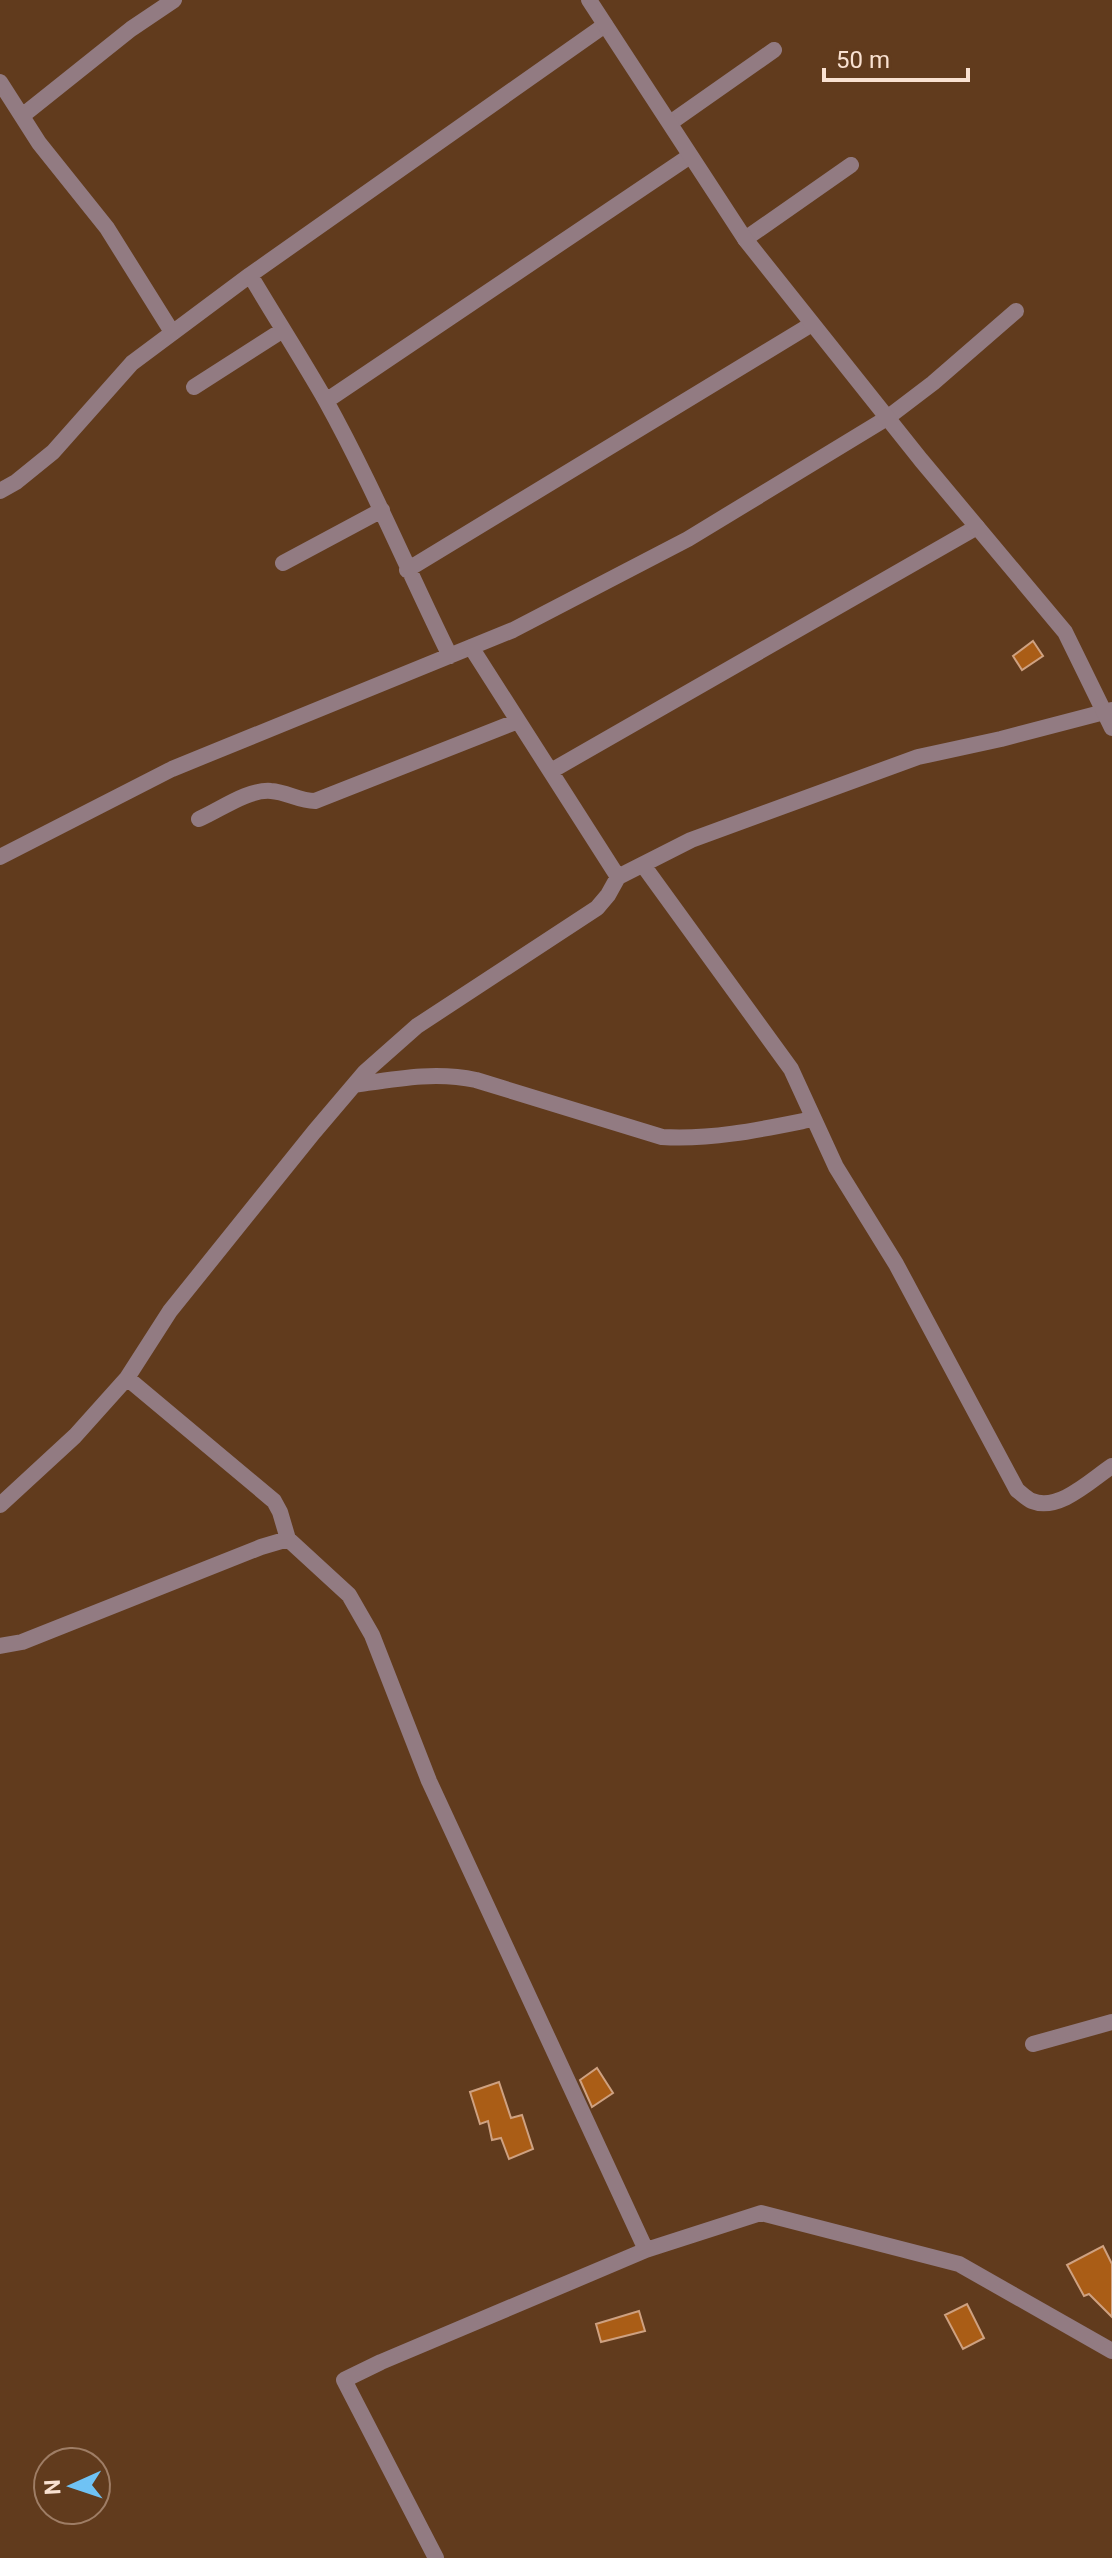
<svg xmlns="http://www.w3.org/2000/svg" width="1112" height="2558" font-family="Roboto,sans-serif">
  <style>
    .building { fill: #aa5d16; stroke: #cea181; stroke-width: 2 }
    .lines { fill: none; stroke-linecap: round; stroke-linejoin: round }
    .minor { stroke: #927b82; stroke-width: 16 }
    .tertiary { stroke: #927b82; stroke-width: 16 }
  </style>
  <rect width="100%" height="100%" fill="#613b1d"/>
  <path class="building" d="M1033,641L1043,656L1022,670L1013,656Z
    M597,2068L613,2093L592,2107L580,2080Z
    M499,2082L511,2118L522,2115L533,2149L509,2159L501,2138L492,2140L488,2121L480,2124L470,2092Z
    M1103,2246L1112,2264V2317L1089,2294L1084,2296L1067,2265Z
    M967,2304L984,2338L963,2349L945,2315Z
    M639,2311L645,2331L601,2342L596,2324Z"/>
  <g class="lines">
    <path class="minor" d="M0,82L39,143L107,228L172,332
      M22,116L131,29L174,0
      M670,123L774,50
      M745,239L851,165
      M250,275C275,317 302,359 326,401C372,484 408,571 450,656
      M194,387L283,330
      M326,401L690,156
      M0,491L16,482L53,452L132,363L250,275L605,25
      M283,563L382,510
      M407,570L812,324
      M471,647L618,877
      M551,771L977,527
      M199,819C220,810 248,789 271,791C287,792 299,801 315,801L518,721
      M0,857L172,769L513,630L688,539L887,418L933,383L1016,311
      M643,865L791,1069L836,1167L896,1264L1017,1490C1021,1493 1027,1499 1032,1501C1059,1512 1091,1480 1112,1466
      M354,1085C395,1079 435,1071 476,1080L662,1137C714,1140 763,1129 813,1119
      M127,1378L274,1501L280,1512L288,1539
      M0,1505L75,1436L127,1378L170,1311L314,1132L365,1072L417,1026L597,908L608,895L618,877L691,840L918,757L1001,739L1112,710
      M0,1646L22,1642L261,1547L288,1539L349,1595L372,1635L429,1781L646,2250
      M1033,2044L1112,2022
      M436,2558L344,2380L381,2362L646,2250L761,2213L959,2264L1112,2351"/>
    <path class="tertiary" d="M589,0L745,239L921,460L1065,632L1112,728"/>
  </g>
  <g transform="translate(72 2486) rotate(267)"><circle r="38" fill="#613b1d" stroke="#9e7d65" stroke-width="2"/>
  <path d="M0-6L14 30L0 20L-14 30Z" fill="#6fc2f4"/>
  <text y="-12" font-size="22" font-weight="bold" text-anchor="middle" fill="#f9e1d1">N</text>
  </g>
  <path d="M824 68v12h144v-12" fill="none" stroke="#f9e1d1" stroke-width="4"/>
  <text x="836" y="68" font-size="24" fill="#f9e1d1" stroke="#613b1d" stroke-width="6" paint-order="stroke">50 m</text>
</svg>
